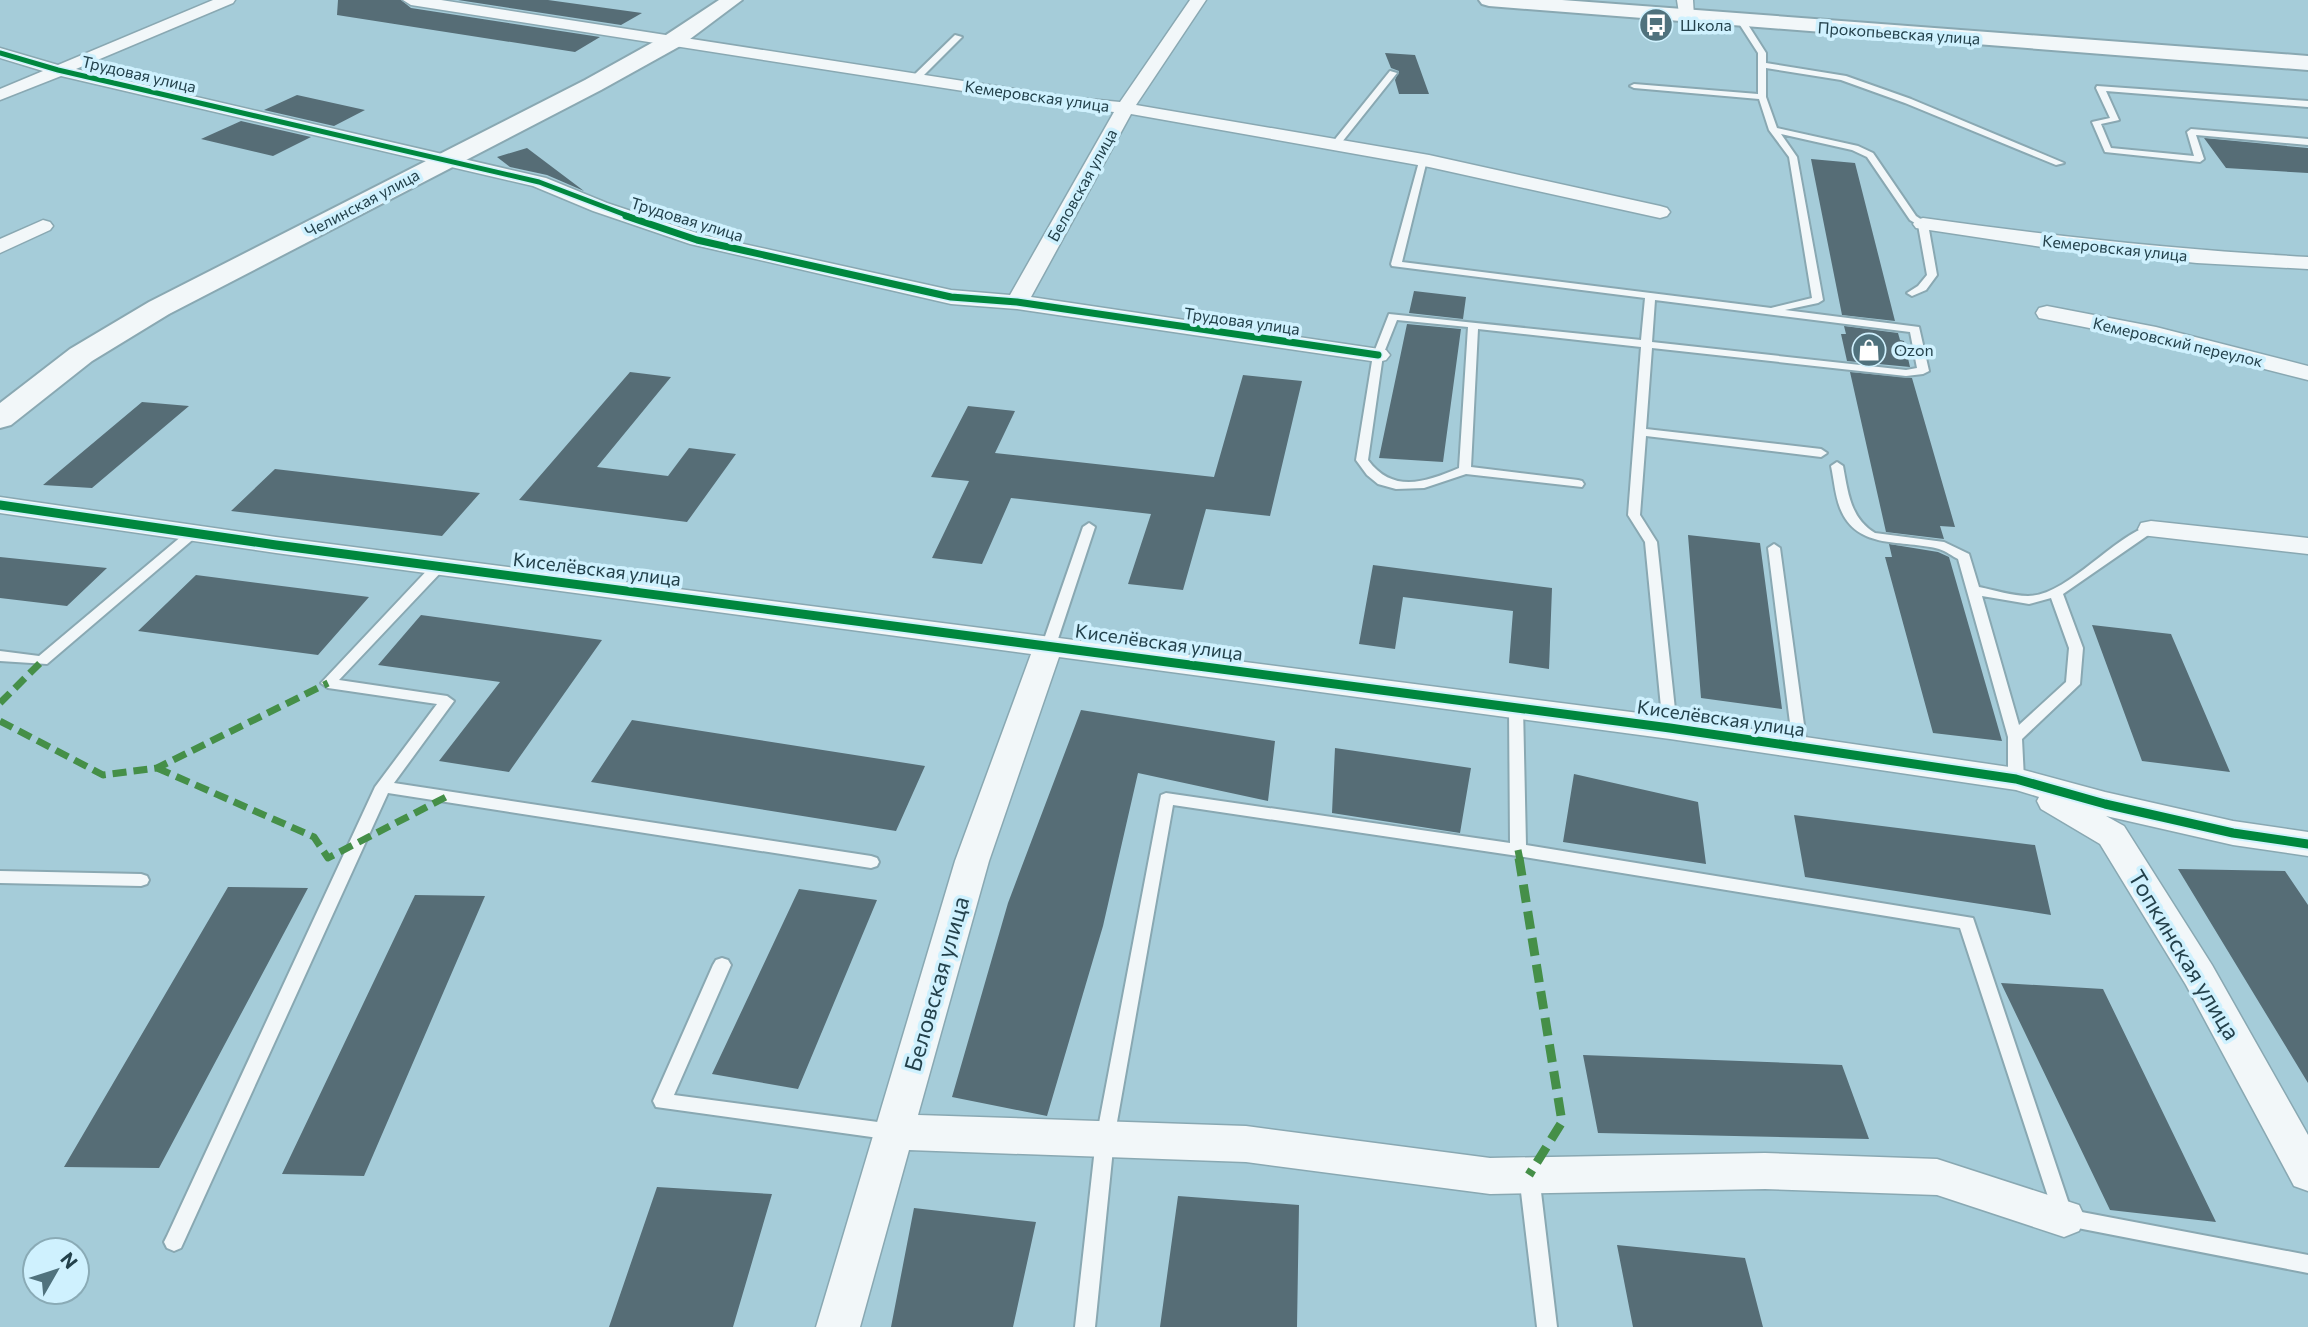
<svg xmlns="http://www.w3.org/2000/svg" width="2308" height="1327" font-family="Commissioner,sans-serif">
  <style>
    .building { fill: #566d76 }
    .lines { fill: none; stroke-linecap: round; stroke-linejoin: round }
    .lane-casing { stroke: #89a8b2; stroke-width: 4 }
    .street-casing { stroke: #89a8b2; stroke-width: 3 }
    .secondary-casing { stroke: #89a8b2; stroke-width: 4 }
    .lane { fill: #f2f7f9; fill-rule: evenodd }
    .street { fill: #f2f7f9; fill-rule: evenodd }
    .secondary { fill: #f2f7f9; fill-rule: evenodd }
    .quiet-far1 { stroke: #458f48; stroke-width: 7; stroke-dasharray: 14 7; stroke-linecap: butt }
    .quiet { stroke: #458f48; stroke-width: 9; stroke-dasharray: 18 9; stroke-linecap: butt }
    .cycleway-far2-casing { stroke: #cff1fe; stroke-width: 8 }
    .cycleway-far1-casing { stroke: #cff1fe; stroke-width: 10 }
    .cycleway-casing { stroke: #cff1fe; stroke-width: 13 }
    .cycleway-far2 { stroke: #00873e; stroke-width: 5 }
    .cycleway-far1 { stroke: #00873e; stroke-width: 7 }
    .cycleway { stroke: #00873e; stroke-width: 9 }
    .labels { text-anchor: middle; stroke-width: 7; stroke-linejoin: round; paint-order: stroke }
    .far-poi-label { font-size: 16px; fill: #23414b; stroke: #cff1fe; text-anchor: start }
    .far-street-label { font-size: 16px; fill: #23414b; stroke: #cff1fe }
    .street-label { font-size: 19px; fill: #23414b; stroke: #cff1fe }
    .near-street-label { font-size: 23px; fill: #23414b; stroke: #cff1fe }
  </style>
  <rect width="100%" height="100%" fill="#a5ccd9"/>
  <path class="building" d="M338,0H401L411,8L600,37L575,52L337,15Z
    M458,0H548L642,13L621,25Z
    M1385,53L1415,55L1429,94H1399L1395,80L1399,71L1391,68Z
    M297,95L365,110L334,126L264,110Z
    M241,121L311,137L273,156L201,139Z
    M2204,138L2308,148V173L2226,168Z
    M527,148L584,191L547,175L510,167L497,157Z
    M1811,159L1855,163L1895,321L1842,315Z
    M1414,291L1466,297L1463,319L1409,313Z
    M1407,324L1461,329L1443,462L1379,458Z
    M1844,326L1898,333L1900,340L1904,341L1910,367L1847,361L1841,334H1846Z
    M630,372L671,377L597,467L668,476L689,448L736,454L687,522L519,500Z
    M1850,372L1912,378L1955,527L1940,526L1944,539L1886,532Z
    M1243,375L1302,381L1270,516L1206,509L1183,590L1128,584L1151,514L1011,498L982,564L932,558L969,481L931,477L968,406L1015,411L995,453L1214,477Z
    M142,402L189,406L92,488L43,485Z
    M275,469L480,493L442,536L231,511Z
    M1688,535L1760,543L1782,709L1701,698Z
    M1889,544L1938,552L1949,557L2002,741L1933,733L1885,557H1892Z
    M0,557L107,568L67,606L0,598Z
    M1373,565L1552,588L1549,669L1509,663L1513,611L1403,597L1395,649L1359,644Z
    M196,575L369,597L318,655L138,631Z
    M421,615L602,640L509,772L439,761L500,682L378,665Z
    M2092,625L2171,634L2230,772L2142,761Z
    M1081,710L1275,741L1268,801L1138,773L1103,926L1047,1116L952,1097L1008,903Z
    M632,720L925,766L896,831L591,782Z
    M1335,748L1471,768L1460,833L1332,813Z
    M1574,774L1698,802L1706,864L1563,842Z
    M1794,815L2035,845L2051,915L1805,877Z
    M2178,869L2285,871L2308,905V1083Z
    M228,887L308,888L159,1168L64,1167Z
    M799,889L877,900L798,1089L712,1074Z
    M415,895L485,896L364,1176L282,1174Z
    M2001,983L2103,989L2216,1222L2110,1210Z
    M1583,1055L1842,1065L1869,1139L1598,1133Z
    M657,1187L772,1194L733,1327H609Z
    M1178,1196L1299,1205L1297,1327H1160Z
    M914,1208L1036,1222L1013,1327H891Z
    M1617,1245L1745,1258L1763,1327H1633Z"/>
  <g class="lines">
    <g class="lane-casing">
      <path id="lane" d="M1742,20H1745L1766,53V63L1846,76L1911,99L2064,163L2056,165L1905,103L1841,80L1766,68V97L1777,128L1858,146L1873,153L1916,216L1928,224L1937,275L1926,290L1912,296L1907,293L1918,286L1927,275L1918,225L1910,220L1867,157L1852,150L1781,134L1797,157L1823,300L1818,303L1785,310L1919,327L1929,371L1923,374L1906,376L1652,348L1646,429L1821,449L1827,453L1821,457L1646,436L1640,515L1657,542L1677,728L1670,733L1663,728L1645,542L1628,515L1641,347L1478,329L1471,467L1578,480L1582,481L1584,484L1582,487L1466,474L1424,488L1396,489L1378,484L1367,475L1356,460L1373,355L1389,314L1641,340L1645,298L1392,266L1391,264L1420,158L1427,160L1402,262L1771,308L1812,298L1789,157L1769,130L1759,99L1634,88L1630,86L1634,84L1758,94V53L1738,22ZM1655,300L1910,332L1917,368L1906,370L1652,342ZM1397,320L1468,327L1459,468C1426,482 1393,494 1368,460L1383,355Z
        M955,35L962,37L919,80H913V76Z
        M1390,71L1397,73L1338,147H1332V143Z
        M2097,86L2308,101V107L2106,91L2119,120L2101,124L2111,148L2194,156L2187,132L2191,129L2308,139V145L2196,135L2204,159L2200,162L2105,152L2092,122L2110,118L2096,88Z
        M1837,462L1843,466C1848,492 1850,518 1875,533L1944,542L1969,554L1979,587C1995,590 2012,596 2028,596C2067,596 2112,537 2151,525L2157,529L2063,594L2083,648L2080,684L2022,739L2024,779L2021,783H2011L2008,779V737L1958,559C1952,556 1946,551 1939,549C1903,539 1857,551 1840,508C1835,495 1834,480 1831,466ZM1982,596L2029,604L2051,598L2069,648L2066,682L2019,725Z
        M1089,523L1095,527L1056,645L1054,648H1044L1042,645L1083,527Z
        M193,529L199,533L197,536L47,664L0,661V651L39,656L189,530Z
        M1774,544L1780,548L1807,747L1805,751H1795L1793,747L1768,548Z
        M439,562L444,563L446,566L444,569L339,680L447,696L454,701L394,783L871,856L877,858L879,862L877,866L871,868L388,793L181,1248L174,1251L167,1248L164,1242L167,1236L375,787L437,704L328,688L321,683L434,563Z
        M1516,702L1523,707L1526,845L1973,918L2071,1210L2308,1255V1273L2057,1224L1960,928L1518,856L1173,805L1114,1139L1095,1327H1075L1096,1139L1161,795L1166,793L1510,843L1509,707Z
        M0,871L141,874L147,876L149,880L147,884L141,886L0,883Z
        M722,958L728,960L731,965L674,1095L893,1124L900,1126L902,1132L900,1138L893,1140L656,1107L653,1101L713,965L716,960Z
        M1529,1166L1536,1169L1539,1175L1557,1327H1537L1519,1175L1522,1169Z"/>
    </g>
    <g class="street-casing">
      <path id="street" d="M213,0H235L233,3L76,69L546,178L607,203L703,235L951,290L1010,295L1114,112L1066,107L411,5L403,0H441L1066,97L1120,102L1190,0H1206L1136,105L1429,155L1660,206L1667,208L1670,212L1667,216L1660,218L1429,167L1131,114L1031,297L1386,350L1390,355L1386,360L1378,362L1017,309L951,304L690,244L593,211L533,186L61,76L0,100V89L43,71L0,58V48L58,65Z
        M1677,0H1693L1694,17L1692,20H1680Z
        M1923,218C2051,236 2179,250 2308,257V269L2197,263L2049,248L1916,228L1913,224L1916,220Z
        M43,220L50,222L53,226L50,230L0,253V239Z
        M2047,306L2156,327L2308,366V380L2155,341L2039,318L2036,313L2039,308Z
        M0,497L276,537L1670,717L2016,768L2105,792L2233,821L2308,832V856L2233,845L2106,816L2124,826L2212,965L2308,1135V1191L2294,1186L2186,985L2100,844L2041,809L2037,801L2039,797L2016,790L1670,739L1059,657L989,861L918,1115L1246,1126L1490,1158L1765,1153L1937,1159L2079,1205L2085,1218L2079,1231L2064,1237L1937,1195L1765,1189L1490,1194L1246,1162L909,1150L860,1327H816L955,861L1031,654L276,553L0,513Z
        M2151,521L2308,538V554L2141,535L2138,529L2141,523Z"/>
    </g>
    <g class="secondary-casing">
      <path id="secondary" d="M719,0H742L682,45L601,90L169,314L92,361L11,425L0,428V403L70,349L149,302L585,80L666,35Z
        M1479,0H1562L2308,56V70L1489,6L1482,4Z"/>
    </g>
    <use href="#lane" class="lane"/>
    <use href="#street" class="street"/>
    <use href="#secondary" class="secondary"/>
    <path class="quiet-far1" d="M0,703L42,661
      M0,721L103,775L157,768L328,683
      M157,768L314,837L328,858L446,797
      M1518,850L1520,860"/>
    <path class="quiet" d="M1519,858L1562,1122L1529,1175"/>
    <g class="cycleway-far2-casing">
      <path id="cycleway-far2" d="M0,53L58,70L539,182L631,217"/>
    </g>
    <g class="cycleway-far1-casing">
      <path id="cycleway-far1" d="M626,216L697,240L951,297L1017,302L1378,355"/>
    </g>
    <g class="cycleway-casing">
      <path id="cycleway" d="M0,505L276,545L1670,728L2016,779L2105,804L2233,833L2308,844"/>
    </g>
    <use href="#cycleway-far2" class="cycleway-far2"/>
    <use href="#cycleway-far1" class="cycleway-far1"/>
    <use href="#cycleway" class="cycleway"/>
  </g>
  <defs>
    <g id="bus-disc" transform="scale(1.75)"><circle r="9.5" fill="#50727d" stroke="#cff1fe"/><path d="M-5-6H5V4H4V6H2V4H-2V6H-4V4H-5ZM-3.5-4V0h7V-4ZM-3.5 1.2v1.5H-2V1.2ZM2 1.2v1.5H3.5V1.2Z" fill="#fff"/></g>
    <g id="shop-disc" transform="scale(1.75)"><circle r="9.5" fill="#50727d" stroke="#cff1fe"/><path d="M-5-2.5h2.3a2.7 3.5 0 0 1 5.4 0H5L5.5 6h-11ZM-1.5-2.5h3a1.5 2.3 0 0 0-3 0Z" fill="#fff"/></g>
  </defs>
  <g fill-rule="evenodd">
    <use href="#bus-disc" x="1656" y="25"/>
    <use href="#shop-disc" x="1869" y="350"/>
  </g>
  <g class="labels">
    <g class="far-poi-label">
      <text x="1680" y="31">Школа</text>
      <text x="1894" y="356">Ozon</text>
    </g>
    <g class="far-street-label">
      <text transform="translate(1899 33) rotate(4)" y="6">Прокопьевская улица</text>
      <text transform="translate(139 74) rotate(13)" y="6">Трудовая улица</text>
      <text transform="translate(1037 96) rotate(8)" y="6">Кемеровская улица</text>
      <text transform="translate(1082 185) rotate(-61)" y="6">Беловская улица</text>
      <text transform="translate(362 203) rotate(-28)" y="6">Челинская улица</text>
      <text transform="translate(687 219) rotate(17)" y="6">Трудовая улица</text>
      <text transform="translate(2115 248) rotate(6)" y="6">Кемеровская улица</text>
      <text transform="translate(1242 321) rotate(8)" y="6">Трудовая улица</text>
      <text transform="translate(2178 342) rotate(13)" y="6">Кемеровский переулок</text>
    </g>
    <g class="street-label">
      <text transform="translate(597 569) rotate(7)" y="7">Киселёвская улица</text>
      <text transform="translate(1159 642) rotate(8)" y="7">Киселёвская улица</text>
      <text transform="translate(1721 718) rotate(8)" y="7">Киселёвская улица</text>
    </g>
    <g class="near-street-label">
      <text transform="translate(2184 955) rotate(59)" y="8">Топкинская улица</text>
      <text transform="translate(937 984) rotate(-74)" y="8">Беловская улица</text>
    </g>
  </g>
  <g transform="translate(56 1271) rotate(51)"><circle r="33" fill="#cff1fe" stroke="#8aabb6" stroke-width="2"/>
  <path d="M0-5L12 26L0 18L-12 26Z" fill="#50727d"/>
  <text y="-10" font-size="19" font-weight="bold" text-anchor="middle" fill="#23414b">N</text>
  </g>
</svg>
